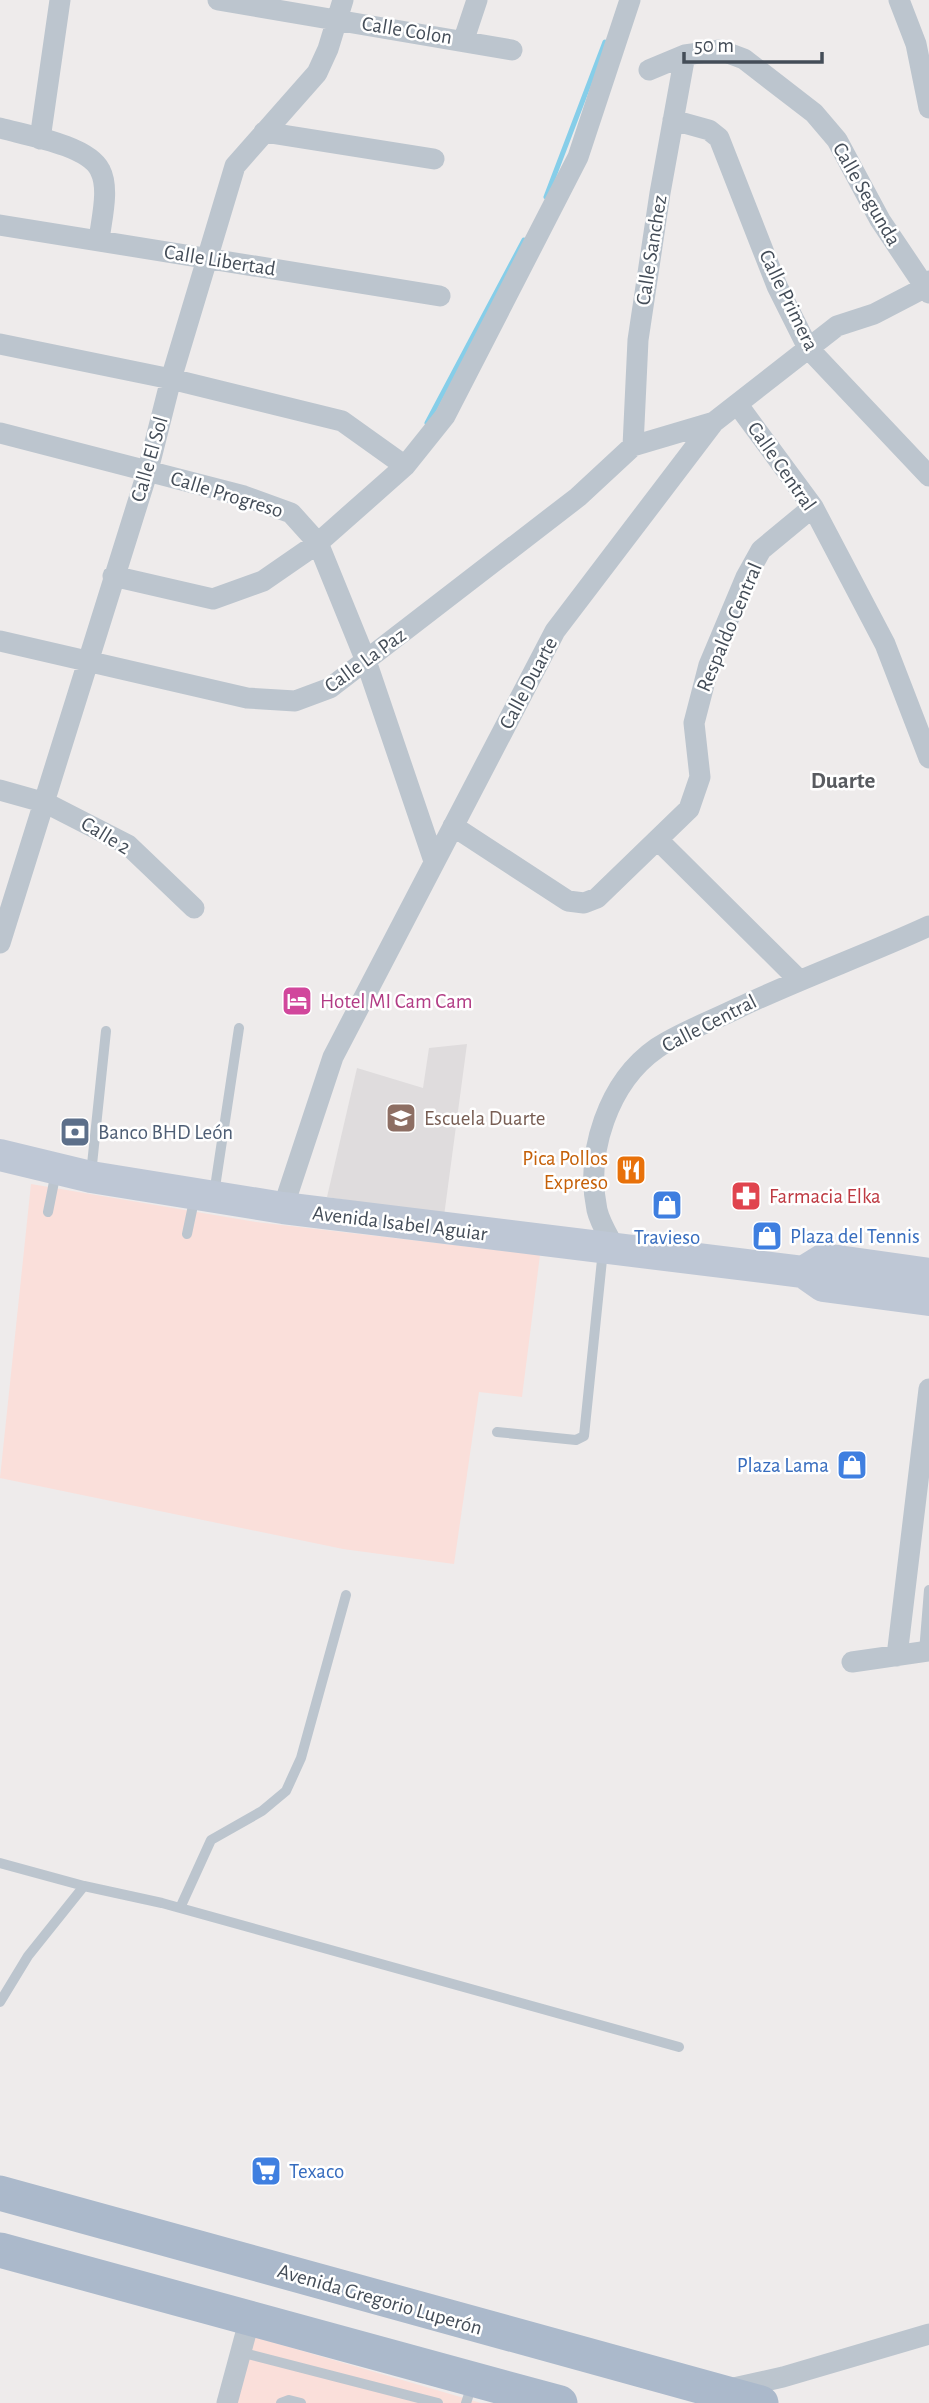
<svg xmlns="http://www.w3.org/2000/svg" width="929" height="2403" font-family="'Alegreya Sans',sans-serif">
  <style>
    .education { fill: #dfdcdd }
    .medical { fill: #fadfda }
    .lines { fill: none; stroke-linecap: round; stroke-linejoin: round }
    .stream { stroke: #86cee9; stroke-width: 5 }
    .lane { stroke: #bcc5ce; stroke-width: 10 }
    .street { stroke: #bcc5ce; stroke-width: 21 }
    .secondary { stroke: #bec7d5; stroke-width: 32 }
    .primary { stroke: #abb9cb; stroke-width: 35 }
    .labels { text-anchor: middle; stroke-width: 5; stroke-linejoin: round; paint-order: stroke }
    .street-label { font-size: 21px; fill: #444d58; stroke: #fff }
    .hotel-label { font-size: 21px; fill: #b23c85; stroke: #fff; text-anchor: start }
    .education-label { font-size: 21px; fill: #785e54; stroke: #fff; text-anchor: start }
    .service-label { font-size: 21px; fill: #4e5e75; stroke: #fff; text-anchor: start }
    .food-label { font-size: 21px; fill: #c56008; stroke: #fff; text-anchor: end }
    .health-label { font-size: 21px; fill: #be3a42; stroke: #fff; text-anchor: start }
    .shop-label { font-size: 21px; fill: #366cbe; stroke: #fff; text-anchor: start }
    .neighbourhood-label { font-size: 23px; font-weight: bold; fill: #585b60; stroke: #fff }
  </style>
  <rect width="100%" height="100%" fill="#eeebeb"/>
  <path class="education" d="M467,1044L444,1216L327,1197L357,1068L423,1088L429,1048Z"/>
  <path class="medical" d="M31,1184L256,1222L540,1255L522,1397L479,1392L454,1564L343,1549L0,1478Z
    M245,2334L481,2403H230Z"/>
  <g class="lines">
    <path class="stream" d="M546,197L605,42
      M427,423L524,240"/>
    <path class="lane" d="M91,1174L106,1031
      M214,1194L239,1028
      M48,1212L56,1172
      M187,1234L195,1196
      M497,1432L576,1440L584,1436L603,1250
      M924,1652L929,1590
      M0,1863L84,1886
      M180,1908L211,1840L262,1811L286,1791L301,1758L346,1595
      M0,2002L28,1956L84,1886L162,1903L679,2047
      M240,2352L438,2403
      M281,2403L289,2400L301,2403
      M466,2403L472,2385"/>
    <path class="street" d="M218,0L512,50
      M899,0L916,44L929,108
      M464,39L477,0
      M649,70L685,55L720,50L744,59L814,113L837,140L880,220L929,293
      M673,120L709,130L719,138L777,286L808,348L929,476
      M0,128C25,135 88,145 100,170C110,189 101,220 99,241
      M264,132L434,159
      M40,139L60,0
      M0,225L440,296
      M0,344L171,379L342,421L405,466
      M738,405L813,507L885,644L929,758
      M0,433L244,496L291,513L318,543L366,661L434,861
      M633,446L638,340L660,193L685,55
      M113,576L213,599L263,581L318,543L405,466L445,416L578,157L630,0
      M0,641L247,698L295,701L330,688L578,497L633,446L714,422
      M0,790L46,803L128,845L194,908
      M453,826L568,901L584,903L597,898L689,809L700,777L694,723L709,665L746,577L761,550L813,507
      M659,841L798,979
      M0,943L148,470L171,379L235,166L317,73L328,49L343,0
      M283,1208L333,1057L555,631L714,422L837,326L874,314L924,288L929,281
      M615,1249C609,1237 600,1223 597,1210C585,1153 608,1082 657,1048C681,1032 712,1021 738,1008C801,978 866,955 929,926
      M897,1656L929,1389
      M852,1662L929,1651
      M729,2389L783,2377L929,2334
      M227,2403L250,2318"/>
    <path class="secondary" d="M0,1155L91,1177L283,1208L803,1272L823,1286L929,1300
      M803,1272L824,1259L929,1274"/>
    <path class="primary" d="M0,2193L761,2403
      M0,2250L560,2403"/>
  </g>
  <defs>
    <g id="hotel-square" transform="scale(1.575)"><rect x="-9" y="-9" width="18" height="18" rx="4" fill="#d1479c" stroke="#fff"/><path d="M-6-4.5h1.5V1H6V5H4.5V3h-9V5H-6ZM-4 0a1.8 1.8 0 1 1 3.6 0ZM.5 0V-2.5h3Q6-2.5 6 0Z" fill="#fff"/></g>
    <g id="school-square" transform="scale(1.575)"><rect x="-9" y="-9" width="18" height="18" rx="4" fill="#8d6e63" stroke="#fff"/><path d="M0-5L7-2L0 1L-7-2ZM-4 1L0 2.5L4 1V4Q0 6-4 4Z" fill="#fff"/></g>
    <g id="bank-square" transform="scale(1.575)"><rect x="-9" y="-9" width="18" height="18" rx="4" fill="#5c6f8a" stroke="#fff"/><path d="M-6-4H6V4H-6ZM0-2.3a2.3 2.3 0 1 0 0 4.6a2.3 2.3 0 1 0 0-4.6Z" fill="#fff"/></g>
    <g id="restaurant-square" transform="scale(1.575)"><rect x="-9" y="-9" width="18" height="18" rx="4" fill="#e8710a" stroke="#fff"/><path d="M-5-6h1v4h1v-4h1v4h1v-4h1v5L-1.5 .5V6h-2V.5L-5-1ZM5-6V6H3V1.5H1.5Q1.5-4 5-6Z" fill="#fff"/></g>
    <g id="pharmacy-square" transform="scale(1.575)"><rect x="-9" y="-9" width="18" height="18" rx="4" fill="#e0444e" stroke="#fff"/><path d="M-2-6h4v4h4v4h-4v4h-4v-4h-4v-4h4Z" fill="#fff"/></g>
    <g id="shop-square" transform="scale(1.575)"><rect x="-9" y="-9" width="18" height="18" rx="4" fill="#3f7fe0" stroke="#fff"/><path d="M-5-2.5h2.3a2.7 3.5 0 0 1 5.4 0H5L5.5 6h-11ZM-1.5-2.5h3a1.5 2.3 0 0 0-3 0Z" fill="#fff"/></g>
    <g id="supermarket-square" transform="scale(1.575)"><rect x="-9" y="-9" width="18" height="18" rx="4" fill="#3f7fe0" stroke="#fff"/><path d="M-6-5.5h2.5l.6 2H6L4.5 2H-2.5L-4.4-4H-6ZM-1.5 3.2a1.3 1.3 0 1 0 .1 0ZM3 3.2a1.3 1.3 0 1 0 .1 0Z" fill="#fff"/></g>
  </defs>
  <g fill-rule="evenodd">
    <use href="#hotel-square" x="297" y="1001"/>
    <use href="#school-square" x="401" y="1118"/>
    <use href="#bank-square" x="75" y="1132"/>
    <use href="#restaurant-square" x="631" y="1170"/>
    <use href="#pharmacy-square" x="746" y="1196"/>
    <use href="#shop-square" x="667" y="1205"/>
    <use href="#shop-square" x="767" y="1236"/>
    <use href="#shop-square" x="852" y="1465"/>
    <use href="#supermarket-square" x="266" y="2171"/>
  </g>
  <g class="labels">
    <g class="street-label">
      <text transform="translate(407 30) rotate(9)" y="7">Calle Colon</text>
      <text transform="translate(867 194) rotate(60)" y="7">Calle Segunda</text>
      <text transform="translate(651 250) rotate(-81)" y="7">Calle Sanchez</text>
      <text transform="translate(220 260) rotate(9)" y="7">Calle Libertad</text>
      <text transform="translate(789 300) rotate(64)" y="7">Calle Primera</text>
      <text transform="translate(149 459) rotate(-74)" y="7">Calle El Sol</text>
      <text transform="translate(782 466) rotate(55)" y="7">Calle Central</text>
      <text transform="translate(227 494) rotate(17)" y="7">Calle Progreso</text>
      <text transform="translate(729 627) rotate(-67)" y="7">Respaldo Central</text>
      <text transform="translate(365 660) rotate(-36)" y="7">Calle La Paz</text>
      <text transform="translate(528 683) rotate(-62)" y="7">Calle Duarte</text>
      <text transform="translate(106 835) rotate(31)" y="7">Calle 2</text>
      <text transform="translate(709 1023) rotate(-27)" y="7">Calle Central</text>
      <text transform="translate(400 1223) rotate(7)" y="7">Avenida Isabel Aguiar</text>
      <text transform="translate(380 2299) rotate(16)" y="7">Avenida Gregorio Luperón</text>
    </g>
    <g class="hotel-label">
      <text x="320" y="1008">Hotel MI Cam Cam</text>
    </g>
    <g class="education-label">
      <text x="424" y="1125">Escuela Duarte</text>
    </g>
    <g class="service-label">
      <text x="98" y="1139">Banco BHD León</text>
    </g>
    <g class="food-label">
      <text x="608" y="1165">Pica Pollos<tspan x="608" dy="24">Expreso</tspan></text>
    </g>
    <g class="health-label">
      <text x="769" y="1203">Farmacia Elka</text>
    </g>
    <g class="shop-label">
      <text x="790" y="1243">Plaza del Tennis</text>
      <text x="667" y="1244" text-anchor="middle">Travieso</text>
      <text x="829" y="1472" text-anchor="end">Plaza Lama</text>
      <text x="289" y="2178">Texaco</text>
    </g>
    <g class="neighbourhood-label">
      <text x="843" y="788">Duarte</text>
    </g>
  </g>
  <path d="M684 52v10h138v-10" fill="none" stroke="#444d58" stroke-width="3.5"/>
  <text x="694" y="52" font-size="21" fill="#444d58" stroke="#ffffff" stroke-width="5" paint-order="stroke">50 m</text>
</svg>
